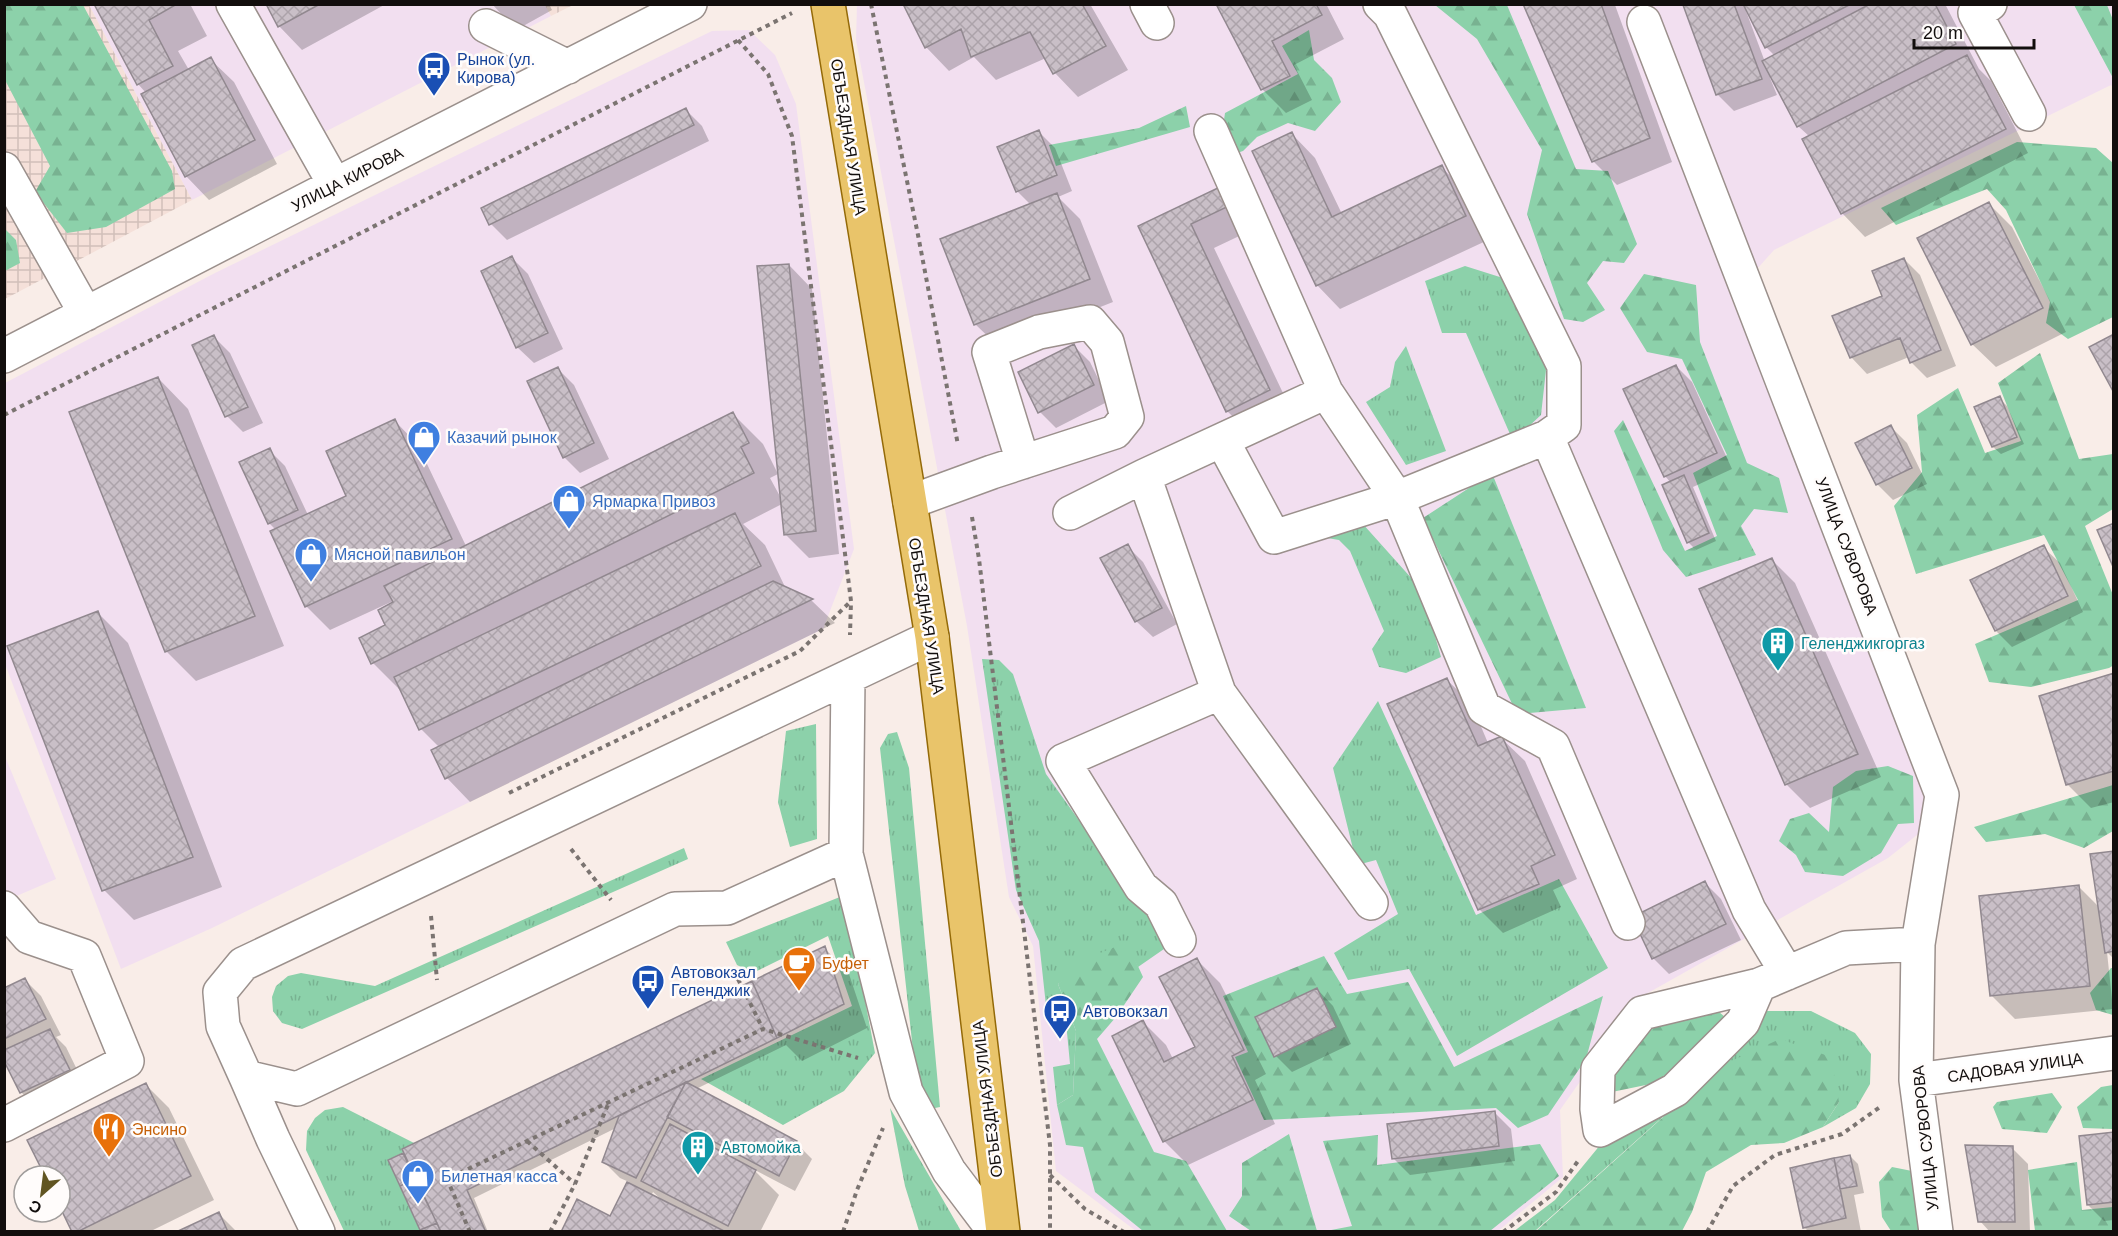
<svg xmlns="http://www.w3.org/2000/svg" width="2118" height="1236" font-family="Arial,sans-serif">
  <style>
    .commercial { fill: #f2dff0 }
    .industrial { fill: url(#industrial-grid) }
    .grass { fill: url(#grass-tufts) }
    .forest { fill: url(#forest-firs) }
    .shadow { fill: #0003; fill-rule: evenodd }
    .building { fill: url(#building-cross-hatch); stroke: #91888f; stroke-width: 1.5 }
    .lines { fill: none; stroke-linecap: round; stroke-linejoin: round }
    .minor-casing { stroke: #9b908c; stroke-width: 36 }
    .major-casing { stroke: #946a08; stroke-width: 36 }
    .path { stroke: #7b7471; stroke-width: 4; stroke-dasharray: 4.5 4.5; stroke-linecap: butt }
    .minor { stroke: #fff; stroke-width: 33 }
    .major { stroke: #e9c46a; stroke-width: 33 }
    .labels { text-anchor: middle; stroke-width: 5; stroke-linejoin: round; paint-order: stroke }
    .transit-label { font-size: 16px; fill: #164399; stroke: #fffcfb; text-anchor: start }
    .street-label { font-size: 16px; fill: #120e0d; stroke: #fffcfb }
    .shop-label { font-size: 16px; fill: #366cbe; stroke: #fffcfb; text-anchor: start }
    .culture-label { font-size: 16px; fill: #0d838f; stroke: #fffcfb; text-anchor: start }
    .food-label { font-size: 16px; fill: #c56008; stroke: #fffcfb; text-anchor: start }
  </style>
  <defs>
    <pattern id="industrial-grid" width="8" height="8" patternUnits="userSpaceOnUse" patternTransform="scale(1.5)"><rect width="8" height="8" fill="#f5e0d9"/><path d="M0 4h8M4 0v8" fill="none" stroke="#d1bfb9"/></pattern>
    <pattern id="grass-tufts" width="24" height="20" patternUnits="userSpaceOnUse" patternTransform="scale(1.5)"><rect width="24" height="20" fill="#8cd1aa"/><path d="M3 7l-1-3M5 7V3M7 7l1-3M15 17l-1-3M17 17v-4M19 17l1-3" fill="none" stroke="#78b291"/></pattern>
    <pattern id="forest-firs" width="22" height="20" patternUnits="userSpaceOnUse" patternTransform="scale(1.5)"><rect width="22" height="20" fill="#8cd1aa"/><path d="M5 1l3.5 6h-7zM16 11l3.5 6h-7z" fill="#78b291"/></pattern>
    <pattern id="building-cross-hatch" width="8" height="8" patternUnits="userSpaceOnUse" patternTransform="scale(1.5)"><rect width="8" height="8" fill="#c9bfc7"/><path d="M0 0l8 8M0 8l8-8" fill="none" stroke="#aca3aa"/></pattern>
  </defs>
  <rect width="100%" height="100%" fill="#f9ede8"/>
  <path class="commercial" d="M545,4L551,16L192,200L89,5Z
    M857,5H2113V88L2111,85L1774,250L1731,298L1946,812L1888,858L1639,998L1560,1110L1563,1177L1498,1231H1136L1056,1171L1033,946L1009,897L967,626L856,40Z
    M749,30L775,55L796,104L854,549L823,629L212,928L121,969L5,664V383L215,273L712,31Z
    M4,754L56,879L5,901H4Z"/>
  <path class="industrial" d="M5,5H89L192,200L5,299Z
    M545,5H573L551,16Z"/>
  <path class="grass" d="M1465,266L1503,278L1529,315L1546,370L1541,415L1513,441L1466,333H1442L1425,281Z
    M1406,346L1446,451L1406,465L1366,402L1390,387L1395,362Z
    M1362,523L1422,590L1441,657L1406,673L1379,667L1372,649L1384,631L1350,551L1339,540L1327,538L1335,525Z
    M982,659L999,660L1013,674L1046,774L1137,902L1153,909L1164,949L1138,967L1126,943L1058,984L1076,1031L1073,1095L1057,1105L1053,1067L1070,1064L1066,1022L1047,1015L1039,941L1016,890Z
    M1378,701L1476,915L1559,879L1608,968L1457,1056L1409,969L1348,980L1334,953L1398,914L1376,860L1357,865L1333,768Z
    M816,724L817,839L790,847L778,802L786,731Z
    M897,732L909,768L940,1107L930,1109L916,1078L880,748L888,734Z
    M684,848L688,859L302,1029L282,1023L273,1011L272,997L276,986L288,976L301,973L375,986Z
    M845,895L875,1053L844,1091L783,1125L701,1079L852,1006L828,936L753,973L737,965L726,942Z
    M1760,1011H1811L1855,1033L1871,1054L1870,1084L1856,1108L1823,1127L1839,1102L1720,1066L1535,1231L1513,1232L1555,1200L1601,1144Z
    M343,1107L418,1145L388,1160L421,1231H344L306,1150L307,1131L315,1118L325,1110Z
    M890,1108L961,1231H919L905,1186Z"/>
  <path class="forest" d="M4,5H83L172,171L175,189L106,227L67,233L35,192L50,166L5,80Z
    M1435,5H1507L1576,169L1608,171L1637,244L1624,263L1603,261L1587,283L1605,310L1583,322L1564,319L1527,214L1542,150L1477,39Z
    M2074,5H2107L2113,20V78Z
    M1309,30L1314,60L1332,78L1341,102L1315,131L1288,123L1257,137L1243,151L1237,153L1222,134L1225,113L1298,74L1282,46Z
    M1186,106L1190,127L1056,166L1049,145L1139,128Z
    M2017,142L2096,148L2113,163V317L2068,339L2046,323L2050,302L2006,210L1987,189L1896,225L1881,208Z
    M5,229L16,240L20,263L5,271Z
    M1644,274L1696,285L1700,342L1747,463L1779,478L1788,513L1754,509L1741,526L1756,555L1686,577L1663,550L1614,431L1623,420L1685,551L1717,536L1693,473L1727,455L1682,359L1647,352L1620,308Z
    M2040,353L2079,459L2113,454V509L2085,526L2113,595L2114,665L2109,668L2031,687L1989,682L1975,644L2078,600L2044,535L1916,574L1894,506L1922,472L1917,415L1958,388L1985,453L2021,441L1998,383Z
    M1492,473L1586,708L1517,714L1423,518Z
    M1888,766L1913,776L1914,823L1898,824L1881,853L1843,876L1805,872L1796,855L1779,841L1790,819L1809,813L1829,832L1833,787L1856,771Z
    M2113,785V831L2084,848L2045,834L1986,842L1974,827Z
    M1127,942L1143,977L1116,1017L1097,1039L1154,1152L1186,1161L1227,1231H1143L1095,1192L1083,1147L1066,1145L1057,1105L1073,1095L1076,1031L1058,984L1088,958Z
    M1324,956L1347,994L1408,982L1454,1067L1603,996L1586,1059L1548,1115L1518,1128L1496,1108L1264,1120L1235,1057L1248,1052L1223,996Z
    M2111,968H2113V1015L2096,1010L2090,993Z
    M1719,1012L1725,1017L1670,1080L1607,1093L1610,1067L1651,1028Z
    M1780,1039L1831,1057L1839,1102L1823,1127L1784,1143L1751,1145L1706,1172L1692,1212L1682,1231L1535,1232L1720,1066Z
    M2113,1085V1129L2083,1128L2077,1107L2101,1087Z
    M2052,1093L2062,1107L2047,1133L2002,1129L1993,1107L1997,1102Z
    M1289,1134L1317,1231H1251L1229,1216L1242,1196V1163Z
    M1378,1135L1377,1165L1540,1144L1559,1176L1490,1231H1326L1352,1226L1323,1141Z
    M2077,1162L2082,1210L2113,1207V1231H2035L2028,1170Z
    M1892,1167L1912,1171L1925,1231H1891L1882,1217L1879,1182Z"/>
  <path class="shadow" d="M95,4H190L207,36L178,51L189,70L210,59L234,82L277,164L209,200L186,176L146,93L138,84Z
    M267,4H386L302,50L279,26Z
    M492,4H549L552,10L516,30Z
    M905,4H1090L1128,70L1078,97L1055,73L1046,58L996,80L974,57L949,71L926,47Z
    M1218,4H1326L1344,39L1294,65L1312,100L1286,113L1262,89Z
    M1525,4L1615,5L1672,162L1617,185L1594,162Z
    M1689,4H1742L1747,9L1745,4H1945L1979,69L1991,81L2028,153L1865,237L1842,213L1810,137L1798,126L1772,77L1770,78L1777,95L1734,111L1718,95L1685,6ZM1748,10L1766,47L1775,56L1765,62L1746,11Z
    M686,110L702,126L709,141L507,240L491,224Z
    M1039,132L1055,148L1072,191L1058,197L1080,219L1113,302L999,347L975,324L1031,205L1017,191Z
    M1292,134L1315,158L1342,214L1441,167L1465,190L1488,240L1340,309L1317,285Z
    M1222,188L1254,229L1214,248L1293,414L1251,434L1227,411L1140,226Z
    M1989,204L2012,227L2066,332L1996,367L1972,344Z
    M512,258L528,274L563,349L534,363L517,347Z
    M1904,259L1920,275L1956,366L1927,378L1911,362L1909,357L1867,374L1851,357Z
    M789,265L812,289L839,554L809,558L785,534L782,504L743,524L765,545L786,589L812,601L835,623L470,802L447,778L440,748L421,729L403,693L373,663L387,625L392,604L391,602L330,630L307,607L272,532L276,530L269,523V450L285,466L308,515L348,496L395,421L418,445L466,546L733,414L763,444L778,474L770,478L782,500Z
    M214,337L230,353L263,423L243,432L227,416Z
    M1074,346L1090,362L1109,401L1056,428L1040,412Z
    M1676,366L1692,382L1732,469L1693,487L1716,541L1696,550L1688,542L1671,483L1665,476Z
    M558,369L574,385L609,459L580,473L564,457Z
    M158,378L188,409L284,646L196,681L166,651Z
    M1999,398L2007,406L2024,444L2001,454L1993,447Z
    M1891,427L1907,443L1927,484L1893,500L1877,484Z
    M1127,546L1143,562L1177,624L1153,637L1136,621Z
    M2043,547L2060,563L2083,612L2012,647L1996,631L1972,581Z
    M1771,559L1795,583L1881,777L1810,808L1786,784Z
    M98,613L128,643L222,887L134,920L104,890Z
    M2114,675V802L2091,808L2068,785L2041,697Z
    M1447,680L1471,703L1488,743L1501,738L1525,761L1577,879L1553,890L1561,907L1503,933L1479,909Z
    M2114,852V959L2107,952L2113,1009L2015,1019L1991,995L2079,887L2100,908Z
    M1705,883L1721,899L1741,940L1669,974L1653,958Z
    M824,948L848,971L867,1028L802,1061L786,1045L696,1089L796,1143L812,1159L795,1191L753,1169L779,1195L760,1232H562L610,1218L629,1182L620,1178L604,1162L616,1128L474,1198L488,1232H422L403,1154L409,1160ZM653,1192L663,1201L651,1196Z
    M1197,960L1220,983L1266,1074L1255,1080L1275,1124L1188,1165L1164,1141L1114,1037L1143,1022L1166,1045L1173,1059L1197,1048Z
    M25,980L41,996L61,1035L56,1037L66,1047L85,1086L38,1109L22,1093L4,1057V990Z
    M1317,989L1333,1006L1351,1044L1292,1072L1276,1056Z
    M145,1084L169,1108L214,1200L149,1232H73L60,1204V1176H47Z
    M1494,1112L1511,1129L1515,1161L1410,1175L1394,1159Z
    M2114,1134V1220L2104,1221L2088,1205Z
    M2012,1148L2028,1164L2030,1232H1990L1980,1221Z
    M1850,1156L1858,1164L1864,1193L1854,1195L1861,1232H1809L1804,1227Z
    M219,1214L237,1232H180Z"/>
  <path class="building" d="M94,4H177L149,20L173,66L137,85Z
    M266,4H320L278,27Z
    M903,4H1082L1106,46L1053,74L1030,32L971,57L961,29L925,48Z
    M1216,4H1316L1322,15L1272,41L1290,76L1261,90Z
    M1523,4H1601L1650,138L1592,162Z
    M1734,4L1762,79L1716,95L1683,5Z
    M1743,4H1851L1765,48Z
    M1870,4H1935L1956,44L1797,127L1762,61Z
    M1967,55L2006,129L1841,214L1802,139Z
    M211,57L255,140L185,177L141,94Z
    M686,108L694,125L489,225L481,208Z
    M1039,130L1057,175L1016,192L997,147Z
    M1292,132L1332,217L1442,165L1466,216L1316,286L1252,151Z
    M1222,186L1231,205L1191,224L1270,390L1226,412L1138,226Z
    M1057,193L1090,279L974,325L940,239Z
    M1989,202L2043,308L1971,345L1917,238Z
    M512,256L548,333L516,348L481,271Z
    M1904,258L1941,350L1910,363L1900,338L1850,358L1832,316L1882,296L1872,271Z
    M789,264L816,531L784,535L757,266Z
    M2114,334V393L2089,347Z
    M214,335L248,407L225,417L192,345Z
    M1074,344L1094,385L1038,413L1018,372Z
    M1676,365L1717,453L1664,477L1623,389Z
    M558,367L594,443L563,458L527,381Z
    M158,377L255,616L165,652L69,412Z
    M2000,396L2017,437L1992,447L1974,407Z
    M733,412L749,443L741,447L754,473L371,664L359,638L385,625L378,610L393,602L384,586Z
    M395,419L452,539L305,607L270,531L346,496L326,451Z
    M1891,425L1912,468L1876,485L1855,443Z
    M270,448L298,510L268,524L239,462Z
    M1684,475L1709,533L1687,543L1662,485Z
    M735,513L761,566L419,730L394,677Z
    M2114,523V569L2097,530Z
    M1128,544L1162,608L1135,622L1100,558Z
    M2044,545L2068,596L1995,631L1970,580Z
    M1772,558L1858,754L1785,785L1699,589Z
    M773,581L813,599L445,779L431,750Z
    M98,611L193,857L102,891L7,646Z
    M2114,673V771L2066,785L2039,696Z
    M1447,678L1478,746L1502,736L1555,855L1531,866L1539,884L1478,910L1387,704Z
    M2114,851V951L2105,953L2090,854Z
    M1705,881L1726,924L1652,959L1632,917Z
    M2079,885L2090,986L1990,996L1979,896Z
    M825,946L844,1004L777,1038L752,981Z
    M1197,958L1244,1050L1232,1056L1253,1100L1163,1142L1112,1036L1143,1020L1164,1062L1195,1047L1159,977Z
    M25,978L46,1019L4,1039V988Z
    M752,981L777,1038L467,1190L485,1230L487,1232H441L402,1149Z
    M1317,988L1336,1027L1274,1057L1255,1017Z
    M50,1029L70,1070L20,1093L4,1061V1050Z
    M686,1082L797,1141L779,1176L667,1117Z
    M686,1082L636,1178L602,1162L619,1116Z
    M146,1083L191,1176L77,1232H72L60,1207V1176H45L27,1140Z
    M1495,1111L1499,1146L1392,1159L1387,1124Z
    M670,1124L756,1170L728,1226L641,1181Z
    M2114,1132V1202L2087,1205L2079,1136Z
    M1965,1145L2013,1146L2015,1222H1978Z
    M403,1153L415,1179L400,1186L388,1160Z
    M1850,1155L1857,1186L1840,1189L1834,1158Z
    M1834,1158L1846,1218L1803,1228L1790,1168Z
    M415,1179L437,1223L420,1230L400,1186Z
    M627,1182L724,1231L561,1232L577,1199L610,1216Z
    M219,1212L228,1232H176Z
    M437,1223L441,1232H421L420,1230Z"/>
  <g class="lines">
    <g class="minor-casing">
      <path id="minor" d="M233,4L335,185
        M1147,4L1157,23
        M1380,4L1390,14L1564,366V425L1547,437
        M1990,4L1975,13L2029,114
        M1644,22L1942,795L1918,944L1916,1080L1936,1232
        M486,26L568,67
        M4,169L86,314
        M4,356L335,185L690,4
        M1326,392L1397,498L1547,437L1749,910L1787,973
        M1222,440L1274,537L1397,498L1484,708L1553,746L1628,923
        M910,502L992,472L1115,432L1127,417L1107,342L1090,322L1039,332L989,352L1023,462
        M1070,513L1144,476
        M848,677L846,854L906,1092L949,1171L995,1232
        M1219,693L1371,903
        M846,854L727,908L675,909L297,1089L246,1077L223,1026L220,992L243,964L932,637
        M4,908L29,937L84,956L127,1061L4,1125
        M1179,940L1161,904L1141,887L1063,761L1219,693L1144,476L1326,392L1211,131
        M1759,985L1743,1022L1675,1090L1600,1130L1597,1109L1598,1069L1642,1013L1759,985L1846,948L1918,944
        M246,1077L273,1139L318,1232
        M1916,1080L2114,1053"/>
    </g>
    <g class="major-casing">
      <path id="major" d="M828,4L932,637L1003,1232"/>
    </g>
    <path class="path" d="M871,4L918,235L958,445
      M738,40L768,74L792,136L851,601L850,635
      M4,415L792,13
      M972,517L979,559L1050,1145V1232
      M509,793L800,651L851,601
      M571,849L611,900
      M431,916L437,980
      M738,979L763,1029
      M527,1141L575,1184
      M1050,1175L1085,1209L1124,1232
      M470,1232L447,1179L763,1029L858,1058
      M550,1232L575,1184L609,1102
      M843,1232L857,1190L883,1128
      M1503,1232L1556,1192L1578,1161
      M1707,1232L1733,1186L1775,1155L1842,1134L1880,1107"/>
    <use href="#minor" class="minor"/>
    <use href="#major" class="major"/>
  </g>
  <defs>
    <g id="bus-pin" transform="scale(1.725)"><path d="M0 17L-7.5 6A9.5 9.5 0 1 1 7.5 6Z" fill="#1a4fb4" stroke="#fffcfb"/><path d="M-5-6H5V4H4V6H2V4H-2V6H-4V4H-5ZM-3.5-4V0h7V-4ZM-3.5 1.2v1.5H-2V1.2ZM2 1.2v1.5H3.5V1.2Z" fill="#fff"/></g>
    <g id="shop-pin" transform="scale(1.725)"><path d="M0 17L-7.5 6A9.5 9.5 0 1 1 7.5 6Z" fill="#3f7fe0" stroke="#fffcfb"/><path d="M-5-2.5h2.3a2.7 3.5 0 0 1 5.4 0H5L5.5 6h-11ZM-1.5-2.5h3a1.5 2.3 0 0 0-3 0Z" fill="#fff"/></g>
    <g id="building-pin" transform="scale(1.725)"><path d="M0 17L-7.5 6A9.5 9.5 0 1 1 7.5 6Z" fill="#0f9aa8" stroke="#fffcfb"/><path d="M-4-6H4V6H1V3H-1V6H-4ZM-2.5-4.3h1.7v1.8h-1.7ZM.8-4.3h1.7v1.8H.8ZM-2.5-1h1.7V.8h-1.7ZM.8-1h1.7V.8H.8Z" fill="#fff"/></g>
    <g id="cafe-pin" transform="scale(1.725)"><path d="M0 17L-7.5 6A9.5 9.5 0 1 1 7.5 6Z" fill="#e8710a" stroke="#fffcfb"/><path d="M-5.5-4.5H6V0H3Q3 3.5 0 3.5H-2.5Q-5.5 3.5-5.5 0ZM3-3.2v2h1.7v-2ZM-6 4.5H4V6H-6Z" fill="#fff"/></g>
    <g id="restaurant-pin" transform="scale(1.725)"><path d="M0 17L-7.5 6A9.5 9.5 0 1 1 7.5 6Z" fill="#e8710a" stroke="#fffcfb"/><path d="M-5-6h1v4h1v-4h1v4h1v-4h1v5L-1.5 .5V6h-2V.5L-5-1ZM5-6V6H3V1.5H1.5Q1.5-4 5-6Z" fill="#fff"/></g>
  </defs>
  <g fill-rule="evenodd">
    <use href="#bus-pin" x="434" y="68"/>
    <use href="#shop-pin" x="424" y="437"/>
    <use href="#shop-pin" x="569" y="501"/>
    <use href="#shop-pin" x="311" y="554"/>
    <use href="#building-pin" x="1778" y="643"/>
    <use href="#cafe-pin" x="799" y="963"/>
    <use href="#bus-pin" x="648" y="981"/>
    <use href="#bus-pin" x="1060" y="1011"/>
    <use href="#restaurant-pin" x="109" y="1129"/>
    <use href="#building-pin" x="698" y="1147"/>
    <use href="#shop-pin" x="418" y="1176"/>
  </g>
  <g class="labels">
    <g class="transit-label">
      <text x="457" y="65">Рынок (ул.<tspan x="457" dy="18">Кирова)</tspan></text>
      <text x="671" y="978">Автовокзал<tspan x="671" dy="18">Геленджик</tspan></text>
      <text x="1083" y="1017">Автовокзал</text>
    </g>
    <g class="street-label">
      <text transform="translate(849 137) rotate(81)" y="6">ОБЪЕЗДНАЯ УЛИЦА</text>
      <text transform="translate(347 179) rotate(-27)" y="6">УЛИЦА КИРОВА</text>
      <text transform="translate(1847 546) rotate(69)" y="6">УЛИЦА СУВОРОВА</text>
      <text transform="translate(927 616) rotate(81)" y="6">ОБЪЕЗДНАЯ УЛИЦА</text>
      <text transform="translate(2015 1067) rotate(-8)" y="6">САДОВАЯ УЛИЦА</text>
      <text transform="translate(987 1099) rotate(-97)" y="6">ОБЪЕЗДНАЯ УЛИЦА</text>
      <text transform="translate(1925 1138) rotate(-96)" y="6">УЛИЦА СУВОРОВА</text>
    </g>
    <g class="shop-label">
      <text x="447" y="443">Казачий рынок</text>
      <text x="592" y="507">Ярмарка Привоз</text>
      <text x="334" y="560">Мясной павильон</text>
      <text x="441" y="1182">Билетная касса</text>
    </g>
    <g class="culture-label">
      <text x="1801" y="649">Геленджикгоргаз</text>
      <text x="721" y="1153">Автомойка</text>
    </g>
    <g class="food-label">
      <text x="822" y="969">Буфет</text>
      <text x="132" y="1135">Энсино</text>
    </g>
  </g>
  <rect width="2118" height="1236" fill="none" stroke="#120e0d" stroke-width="12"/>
  <g transform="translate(42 1194) rotate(208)"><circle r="28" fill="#fffcfb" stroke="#a09d9c" stroke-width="1.5"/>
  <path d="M0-4.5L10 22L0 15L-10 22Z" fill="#615522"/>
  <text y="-9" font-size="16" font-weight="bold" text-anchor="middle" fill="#120e0d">С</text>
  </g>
  <path d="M1914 39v9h120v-9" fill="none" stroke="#120e0d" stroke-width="3"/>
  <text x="1923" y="39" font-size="18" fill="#120e0d" stroke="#fffcfb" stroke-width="4.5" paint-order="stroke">20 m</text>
</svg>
